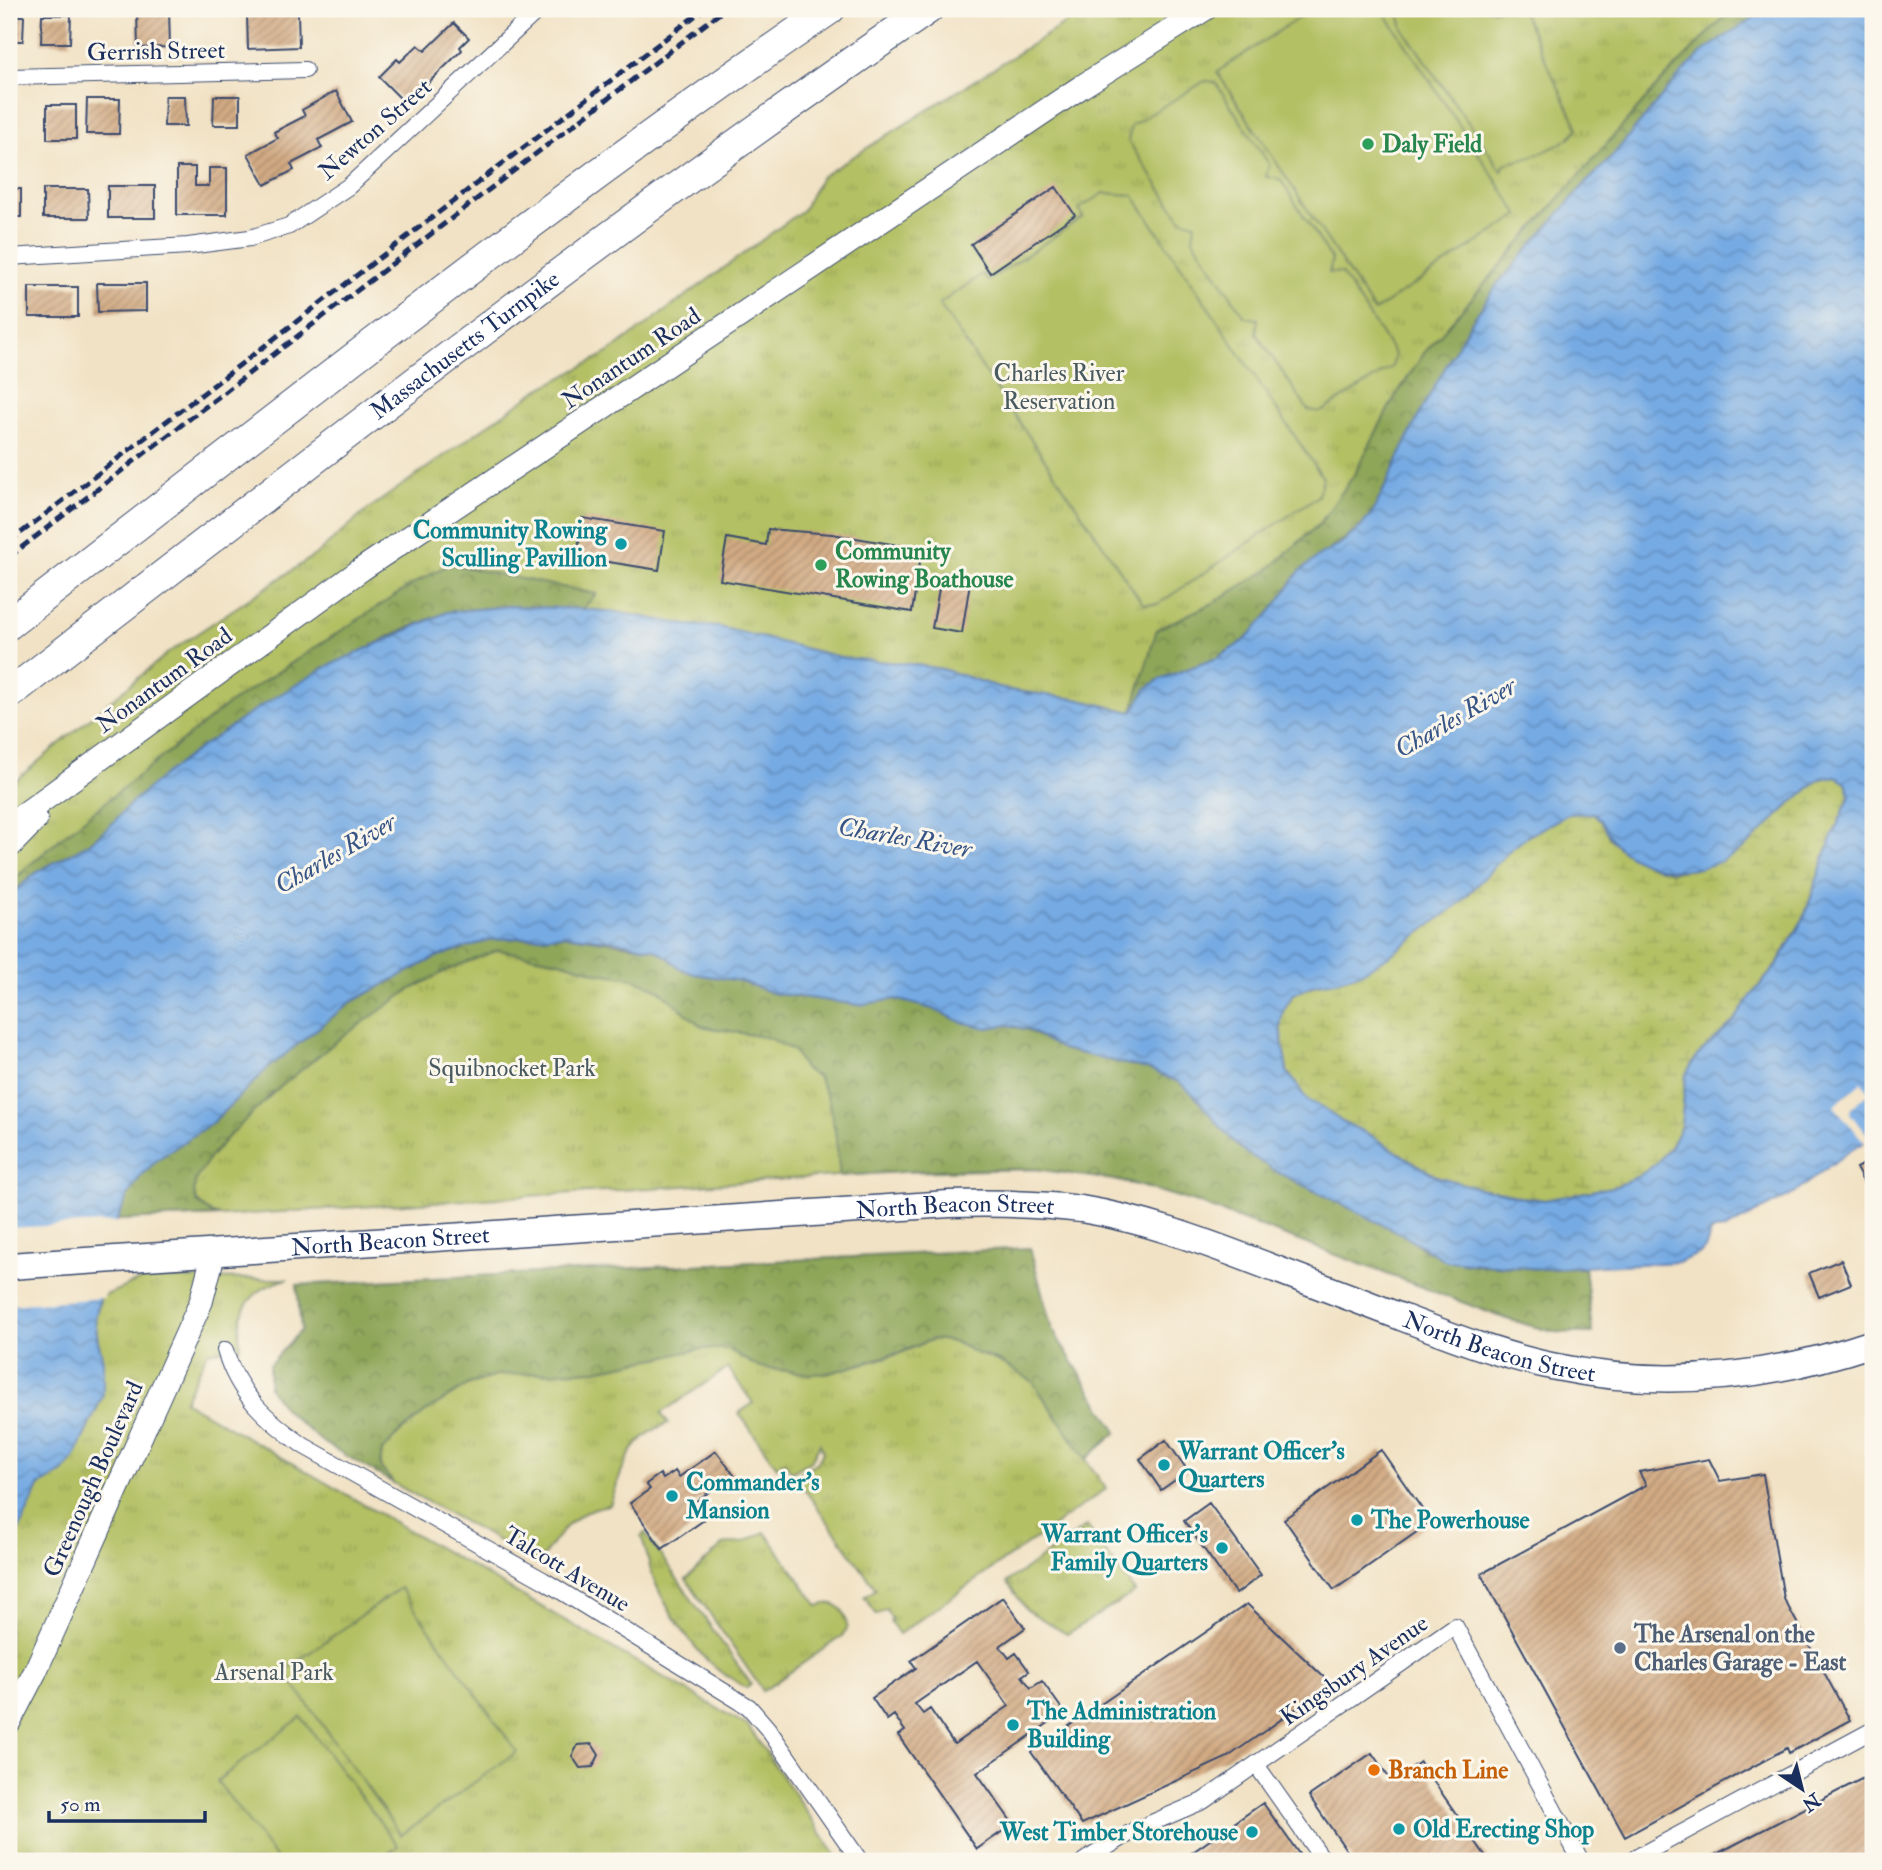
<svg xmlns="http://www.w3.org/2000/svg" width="1882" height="1870" font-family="'IM FELL Double Pica',serif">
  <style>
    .grass { fill: url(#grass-tufts); stroke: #677860; stroke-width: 2 }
    .forest { fill: url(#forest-crowns); stroke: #546a5c; stroke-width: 2 }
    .wetland { fill: url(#wetland-marsh); stroke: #677860; stroke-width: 2 }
    .garden { fill: #b3c063; stroke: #677860; stroke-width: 2 }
    .water { fill: url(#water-waves); stroke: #486ca0; stroke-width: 2; fill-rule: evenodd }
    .pier { fill: #f1e2c5 }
    .building { fill: url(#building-hatch); fill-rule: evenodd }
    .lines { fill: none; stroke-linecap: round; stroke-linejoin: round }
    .street-casing { stroke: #3b4a6d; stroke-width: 18 }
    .secondary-casing { stroke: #3b4a6d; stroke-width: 25 }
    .primary-casing { stroke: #3b4a6d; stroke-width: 29 }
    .highway-casing { stroke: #3b4a6d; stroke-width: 32 }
    .street { stroke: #fff; stroke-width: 16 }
    .secondary { stroke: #fff; stroke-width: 23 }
    .primary { stroke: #fff; stroke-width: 26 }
    .highway { stroke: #fff; stroke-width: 30 }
    .rail { stroke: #1b2f5e; stroke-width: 5; stroke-dasharray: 10 5; stroke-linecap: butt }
    .leisure-dot { fill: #2e9e5b; stroke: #fbf7ec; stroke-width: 2.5 }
    .culture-dot { fill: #0f9aa8; stroke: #fbf7ec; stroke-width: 2.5 }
    .service-dot { fill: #5c6f8a; stroke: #fbf7ec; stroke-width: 2.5 }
    .food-dot { fill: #e8710a; stroke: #fbf7ec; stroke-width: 2.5 }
    .labels { text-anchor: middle; stroke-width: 6; stroke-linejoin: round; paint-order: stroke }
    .street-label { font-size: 24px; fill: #1b2f5e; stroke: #fbf7ec }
    .leisure-label { font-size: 24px; font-weight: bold; fill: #27864d; stroke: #fbf7ec; text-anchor: start }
    .park-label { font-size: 24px; fill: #495a60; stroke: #fbf7ec }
    .culture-label { font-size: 24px; font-weight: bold; fill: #0d838f; stroke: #fbf7ec; text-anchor: start }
    .service-label { font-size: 24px; font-weight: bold; fill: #4e5e75; stroke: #fbf7ec; text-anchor: start }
    .food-label { font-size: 24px; font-weight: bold; fill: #c56008; stroke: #fbf7ec; text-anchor: start }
    .water-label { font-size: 26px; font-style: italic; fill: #365486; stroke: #fbf7ec }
  </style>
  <defs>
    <pattern id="grass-tufts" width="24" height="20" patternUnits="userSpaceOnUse" patternTransform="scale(1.75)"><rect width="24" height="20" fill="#b3c063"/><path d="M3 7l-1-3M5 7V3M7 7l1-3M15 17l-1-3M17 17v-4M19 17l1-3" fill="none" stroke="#99a558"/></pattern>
    <pattern id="forest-crowns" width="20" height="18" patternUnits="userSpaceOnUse" patternTransform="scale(1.75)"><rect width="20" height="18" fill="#8ea659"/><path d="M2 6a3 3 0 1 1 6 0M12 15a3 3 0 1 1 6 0" fill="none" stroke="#73884d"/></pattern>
    <pattern id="wetland-marsh" width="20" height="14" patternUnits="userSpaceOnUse" patternTransform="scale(1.75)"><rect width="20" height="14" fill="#b3c063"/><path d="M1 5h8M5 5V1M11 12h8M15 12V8" fill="none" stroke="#99a558"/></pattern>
    <pattern id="water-waves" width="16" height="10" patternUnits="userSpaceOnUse" patternTransform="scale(1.75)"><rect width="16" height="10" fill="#76aae3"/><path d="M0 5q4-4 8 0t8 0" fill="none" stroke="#608bbb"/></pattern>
    <pattern id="building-hatch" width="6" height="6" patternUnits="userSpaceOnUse" patternTransform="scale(1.75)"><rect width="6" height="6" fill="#d2aa83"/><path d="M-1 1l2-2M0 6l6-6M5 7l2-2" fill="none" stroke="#aa8b6e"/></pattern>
  </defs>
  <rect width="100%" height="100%" fill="#fbf7ec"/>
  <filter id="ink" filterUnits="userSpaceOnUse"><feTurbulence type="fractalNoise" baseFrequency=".0143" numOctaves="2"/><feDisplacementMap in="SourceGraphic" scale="14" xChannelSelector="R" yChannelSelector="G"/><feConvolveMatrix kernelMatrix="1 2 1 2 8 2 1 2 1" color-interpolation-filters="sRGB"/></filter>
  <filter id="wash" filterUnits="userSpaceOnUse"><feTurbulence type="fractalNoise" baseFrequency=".00686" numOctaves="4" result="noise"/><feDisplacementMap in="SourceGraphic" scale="28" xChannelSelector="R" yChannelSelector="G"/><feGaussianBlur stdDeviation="1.57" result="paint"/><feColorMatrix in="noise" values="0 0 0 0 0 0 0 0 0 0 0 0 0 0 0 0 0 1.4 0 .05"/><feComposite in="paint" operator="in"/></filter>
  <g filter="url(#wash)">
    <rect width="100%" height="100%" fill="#f1e2c5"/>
    <path class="grass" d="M1088,9H1767L1756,17L1408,440L1132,712L1076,699L1008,690L942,669L910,664L844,658L719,627L687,625L616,612L583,609L14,890L9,896V786L168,653L318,553L367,510L536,391L608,353L803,210L821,177Z
      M489,940L1027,1030L1309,1188L1355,1210L1542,1269L1585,1268L1592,1333L1554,1332L1507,1319L1176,1195L1098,1176L1035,1169L897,1172L221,1216L117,1220L197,1134L351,1002L436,957Z
      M145,1278L288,1279C251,1288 235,1309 240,1347L208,1352L184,1401L748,1726L840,1861H9V1552L39,1486L63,1472L74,1458L103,1395V1360L98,1341L95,1319L101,1297Z
      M933,1339L955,1342L976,1353L998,1361L1033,1381L1106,1489L899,1634L890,1621L892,1619L886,1609L877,1615L864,1597L876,1589L795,1476L818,1462L823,1452L820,1444L811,1461L792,1472L784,1462L777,1467L739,1413L753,1403L728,1368L661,1413L668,1423C628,1439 623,1468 610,1505C574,1509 558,1535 539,1563L393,1483L380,1467L382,1451L399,1433L428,1410L469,1384L499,1375L656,1357L702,1349H728L758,1367L810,1374L833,1372L899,1354Z
      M1087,1526L1135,1592L1067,1634L1027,1610L1007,1582Z
      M765,1532L818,1606C835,1599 846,1608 847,1627L842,1636L763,1691L686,1579L723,1545L744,1542Z
      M645,1533L751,1684L746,1688C737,1681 727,1677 718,1670C694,1651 667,1610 655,1582C649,1567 647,1551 641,1536Z"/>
    <path class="forest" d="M1732,9H1767L1679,76L1609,160L1584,185L1497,285L1468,327L1421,411L1374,510L1361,527L1300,571L1273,609L1245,640L1217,658L1160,679L1132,712L1157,629L1213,603L1269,569L1320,523L1354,475L1393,400L1424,353L1659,84Z
      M449,564L596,594L583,609L509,606L447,612L394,634L264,704L191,754L132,802L109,827L88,844L37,872L9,896V883L62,837L227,705L416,582Z
      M565,935L654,949L669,958L679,968L694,974L741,981L772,993L859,1005L895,999L933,1009L987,1028L1008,1025L1027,1030L1062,1049L1148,1069L1179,1082L1194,1095L1232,1140L1245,1152L1279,1173L1406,1236L1425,1250L1465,1264L1542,1269L1585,1268L1592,1333L1554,1332L1507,1319L1201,1204L1128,1182L1035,1169L933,1170L840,1176L835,1131L828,1099L818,1077L804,1069L794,1051L769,1038L701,1026L659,990L632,978L598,973L560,961L498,950L447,970L408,991L338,1040L273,1093L226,1139L210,1157L195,1181L194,1192L197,1202L212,1214L221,1216L117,1220L128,1195L140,1177L158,1159L213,1122L269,1067L351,1002L436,957L489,940Z
      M1030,1248L1052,1329L1117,1432L1086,1459L1032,1381L998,1361L976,1353L955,1342L933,1339L904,1351L833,1372L810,1374L758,1367L728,1349H702L596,1370L499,1375L469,1384L428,1410L399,1433L382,1451L380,1466L393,1483L321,1441L284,1409L269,1388V1365L301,1330L297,1285Z"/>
    <path class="wetland" d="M1835,776L1847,784L1850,796L1829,844L1804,917L1777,964L1751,996L1734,1021L1697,1056L1686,1074L1681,1126L1671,1146L1657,1163L1639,1176L1617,1186L1545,1200L1519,1197L1503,1192L1478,1188L1436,1176L1365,1132L1342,1122L1323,1107L1308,1101L1287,1071L1280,1027L1283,1011L1293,994L1316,984L1336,981L1360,973L1389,956L1460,903L1510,850L1528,836L1568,814L1594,813L1604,824L1609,838L1648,865L1671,872L1695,869L1761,831L1812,785L1820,779Z"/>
    <path class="garden" d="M1312,9H1382L1519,215L1374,311L1217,72Z
      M1398,9H1521L1578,128C1568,146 1524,160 1504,164L1502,171L1403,29Z
      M1205,81L1215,82L1269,164L1266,177L1280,179L1332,260L1329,273H1341L1395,355L1392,367L1321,412L1308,410L1256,333L1258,319L1245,317L1193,239L1195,223L1181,219L1128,141L1131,126Z
      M1104,193L1133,195L1323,478L1318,496L1158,604H1143L939,304L983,274L988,281L1083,217L1079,209Z
      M400,1588L517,1752L401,1835L284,1671Z
      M301,1717L398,1846L378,1861H278L217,1781Z"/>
    <path class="water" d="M1767,9H1873V1137L1845,1154L1794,1193L1725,1229L1715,1230L1710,1233L1706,1247L1701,1253L1679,1262L1542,1269L1446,1261L1406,1236L1279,1173L1245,1152L1232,1140L1194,1095L1179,1082L1148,1069L1062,1049L1027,1029L1008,1025L987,1028L961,1022L933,1009L895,999L859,1005L772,993L741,981L694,974L679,968L669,958L654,949L617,941L565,935L489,940L436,957L351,1002L269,1067L213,1122L158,1159L140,1177L128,1195L117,1220L95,1319L98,1341L103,1360V1395L74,1458L63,1472L39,1486L9,1552V896L37,872L88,844L109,827L132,802L158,780L191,754L264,704L328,666L447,612L509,606L583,609L616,612L687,625L719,627L844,658L910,664L942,669L1008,690L1076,699L1132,712L1146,689L1160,679L1217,658L1245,640L1273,609L1300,571L1319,556L1342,543L1361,527L1374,510L1421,411L1468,327L1497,285L1584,185L1609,160L1679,76L1705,50ZM1835,776L1847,784L1850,796L1829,844L1804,918L1777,965L1751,996L1734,1021L1697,1056L1686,1074L1681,1126L1671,1146L1657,1163L1639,1176L1617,1186L1545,1200L1519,1197L1503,1192L1478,1188L1436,1176L1365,1132L1342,1122L1323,1107L1308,1101L1287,1071L1280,1027L1283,1011L1293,994L1316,984L1336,981L1360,973L1389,956L1460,903L1510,850L1528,836L1568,814L1594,813C1606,826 1609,841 1623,851C1655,875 1697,876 1731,856C1751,845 1767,826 1784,810C1793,801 1803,794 1812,785L1820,779Z"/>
    <path class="pier" d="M1862,1082L1870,1092L1851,1108L1850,1114L1873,1140L1866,1144L1834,1106Z
      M120,1222L104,1298L9,1305V1228Z"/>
    <g id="blocks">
      <path class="building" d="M169,9L170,47L138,48L137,11Z
        M277,10V14L298,13L299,47L248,49L247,15H261V11Z
        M42,15H71L70,43H41Z
        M9,16H24L23,41H9Z
        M454,23L469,38L460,47L462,50L424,87L420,83L402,100L379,77L397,59L400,62L418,45L425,51Z
        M336,91L352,122L318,140L322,148L291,164L294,170L265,185L248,154L278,138L274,132L305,116L302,110Z
        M165,96H185L186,126H164Z
        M214,96H240V125H213Z
        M87,99H120L119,134H86Z
        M47,105H76V139H47Z
        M9,109H15V140H9Z
        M177,167H195V186H209V168H227V215H177Z
        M108,186H155V218H108Z
        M1056,187L1075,215L990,273L971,244Z
        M9,189H21V217H9Z
        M43,189H88L89,218H43Z
        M97,283H146V311L98,312Z
        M29,287H78V317H29Z
        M582,518L665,531L659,570L577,557Z
        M768,529L832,534L922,549L912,612L720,580L727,538L766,545Z
        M942,572L971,576L962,633L932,628Z
        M1873,1159V1201L1856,1168Z
        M1841,1260L1851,1284L1819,1297L1809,1273Z
        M1166,1440L1188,1471L1161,1490L1140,1459Z
        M1381,1450L1431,1522L1334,1590L1284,1519Z
        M716,1451L734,1475L692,1504L704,1520L662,1549L630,1503L650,1489L646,1484L660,1474L663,1479L675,1471L679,1477Z
        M1709,1459L1720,1481L1763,1474L1784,1599L1850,1720L1789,1753L1787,1748L1625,1837L1481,1574L1646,1485L1639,1472Z
        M1209,1503L1261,1575L1236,1594L1184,1521Z
        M1003,1597L1025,1628L1000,1646L1009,1658L1016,1653L1029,1671L1022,1676L1031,1688L1042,1681L1064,1712L977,1773L1013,1824L977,1849L898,1735L905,1731L894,1715L887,1720L872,1698L916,1668L911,1661ZM977,1661L1009,1706L954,1744L930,1709L923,1714L915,1704Z
        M1247,1604L1331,1684L1228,1757L1082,1824L1031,1752Z
        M592,1744L599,1755L593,1767L580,1768L572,1756L578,1745Z
        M1372,1753L1392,1782L1420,1762L1489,1861H1354L1309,1796Z
        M1873,1773V1861H1703Z
        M1263,1803L1304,1861H1180Z"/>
    </g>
  </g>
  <g filter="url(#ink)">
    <use href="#blocks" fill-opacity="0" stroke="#3b4a6d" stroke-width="2"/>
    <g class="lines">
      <g class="street-casing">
        <path id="street" d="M9,77L305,70
          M9,257L188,246L250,238L289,226L349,186L539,9
          M225,1350C238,1395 267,1420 304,1446L543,1580L749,1707L768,1729L860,1861
          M1257,1766L1324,1861
          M1084,1861L1135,1830L1203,1801L1455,1626L1581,1861
          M1630,1861L1873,1730"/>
      </g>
      <g class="secondary-casing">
        <path id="secondary" d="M9,825L362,569L1081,87L1205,9
          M9,847L36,819
          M9,1722L35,1672L201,1302L214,1252"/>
      </g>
      <g class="primary-casing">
        <g id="primary">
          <path id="s1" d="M9,1266L949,1204C993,1203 1037,1203 1081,1209C1142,1219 1200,1240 1257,1262C1304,1280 1350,1297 1396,1315C1448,1335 1501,1356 1556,1367C1663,1389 1770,1378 1873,1343"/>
        </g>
      </g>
      <g class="highway-casing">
        <g id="highway">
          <path d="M9,624C280,416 548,202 830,9"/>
          <path id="s2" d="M9,694C312,461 613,225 928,9"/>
        </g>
      </g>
      <use href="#street" class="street"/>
      <use href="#secondary" class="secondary"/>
      <use href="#primary" class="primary"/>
      <use href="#highway" class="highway"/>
      <path class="rail" d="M9,542L704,9
        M9,557L725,9"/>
    </g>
  </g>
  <g class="leisure-dot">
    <circle cx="1368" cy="144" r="7"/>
    <circle cx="821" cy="565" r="7"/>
  </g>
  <g class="culture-dot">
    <circle cx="621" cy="544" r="7"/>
    <circle cx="1164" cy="1465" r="7"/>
    <circle cx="672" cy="1496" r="7"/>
    <circle cx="1357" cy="1520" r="7"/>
    <circle cx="1222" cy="1548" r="7"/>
    <circle cx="1013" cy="1725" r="7"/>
    <circle cx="1399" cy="1829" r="7"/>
    <circle cx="1252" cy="1832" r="7"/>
  </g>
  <circle class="service-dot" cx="1620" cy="1648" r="7"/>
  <circle class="food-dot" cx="1374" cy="1770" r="7"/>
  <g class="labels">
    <g class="street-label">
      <text transform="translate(156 51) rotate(-1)" y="8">Gerrish Street</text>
      <text transform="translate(375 129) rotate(-41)" y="8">Newton Street</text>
      <text dy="8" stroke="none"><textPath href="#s2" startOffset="574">Massachusetts Turnpike</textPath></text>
      <text transform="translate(631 358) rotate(-34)" y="8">Nonantum Road</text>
      <text transform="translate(164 680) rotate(-36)" y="8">Nonantum Road</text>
      <text dy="8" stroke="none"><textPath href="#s1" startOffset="948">North Beacon Street</textPath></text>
      <text dy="8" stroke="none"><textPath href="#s1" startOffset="382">North Beacon Street</textPath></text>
      <text dy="8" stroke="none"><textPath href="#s1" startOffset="1516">North Beacon Street</textPath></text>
      <text transform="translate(93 1479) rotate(-66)" y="8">Greenough Boulevard</text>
      <text transform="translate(567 1569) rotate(31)" y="8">Talcott Avenue</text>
      <text transform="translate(1354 1670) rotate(-35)" y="8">Kingsbury Avenue</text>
    </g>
    <g class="leisure-label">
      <text x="1382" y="152">Daly Field</text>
      <text x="835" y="559">Community<tspan x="835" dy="28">Rowing Boathouse</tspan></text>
    </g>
    <g class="park-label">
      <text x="1059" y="381">Charles River<tspan x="1059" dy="28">Reservation</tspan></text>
      <text x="512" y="1076">Squibnocket Park</text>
      <text x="274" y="1680">Arsenal Park</text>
    </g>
    <g class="culture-label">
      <text x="607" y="538" text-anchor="end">Community Rowing<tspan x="607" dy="28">Sculling Pavillion</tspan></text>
      <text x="1178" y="1459">Warrant Officer's<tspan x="1178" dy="28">Quarters</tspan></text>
      <text x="686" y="1490">Commander's<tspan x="686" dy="28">Mansion</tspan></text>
      <text x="1371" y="1528">The Powerhouse</text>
      <text x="1208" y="1542" text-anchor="end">Warrant Officer's<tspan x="1208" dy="28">Family Quarters</tspan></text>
      <text x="1027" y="1719">The Administration<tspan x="1027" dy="28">Building</tspan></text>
      <text x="1413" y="1837">Old Erecting Shop</text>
      <text x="1238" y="1840" text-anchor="end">West Timber Storehouse</text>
    </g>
    <g class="service-label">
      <text x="1634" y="1642">The Arsenal on the<tspan x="1634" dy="28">Charles Garage - East</tspan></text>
    </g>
    <g class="food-label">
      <text x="1388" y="1778">Branch Line</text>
    </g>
    <g class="water-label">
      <text transform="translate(1455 717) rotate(-30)" y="9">Charles River</text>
      <text transform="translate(905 837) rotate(10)" y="9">Charles River</text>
      <text transform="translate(335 853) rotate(-30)" y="9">Charles River</text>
    </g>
  </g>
  <rect width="1882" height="1870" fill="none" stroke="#fbf7ec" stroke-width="35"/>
  <g transform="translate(1802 1789) rotate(145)" stroke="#fbf7ec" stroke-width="5" paint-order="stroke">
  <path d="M0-5L12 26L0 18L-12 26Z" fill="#1b2f5e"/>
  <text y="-10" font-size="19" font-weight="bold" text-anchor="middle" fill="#1b2f5e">N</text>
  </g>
  <path d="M49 1811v10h156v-10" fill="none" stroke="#1b2f5e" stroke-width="3.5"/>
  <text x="60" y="1811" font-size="21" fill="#1b2f5e" stroke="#fbf7ec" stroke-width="5" paint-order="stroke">50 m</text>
</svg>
